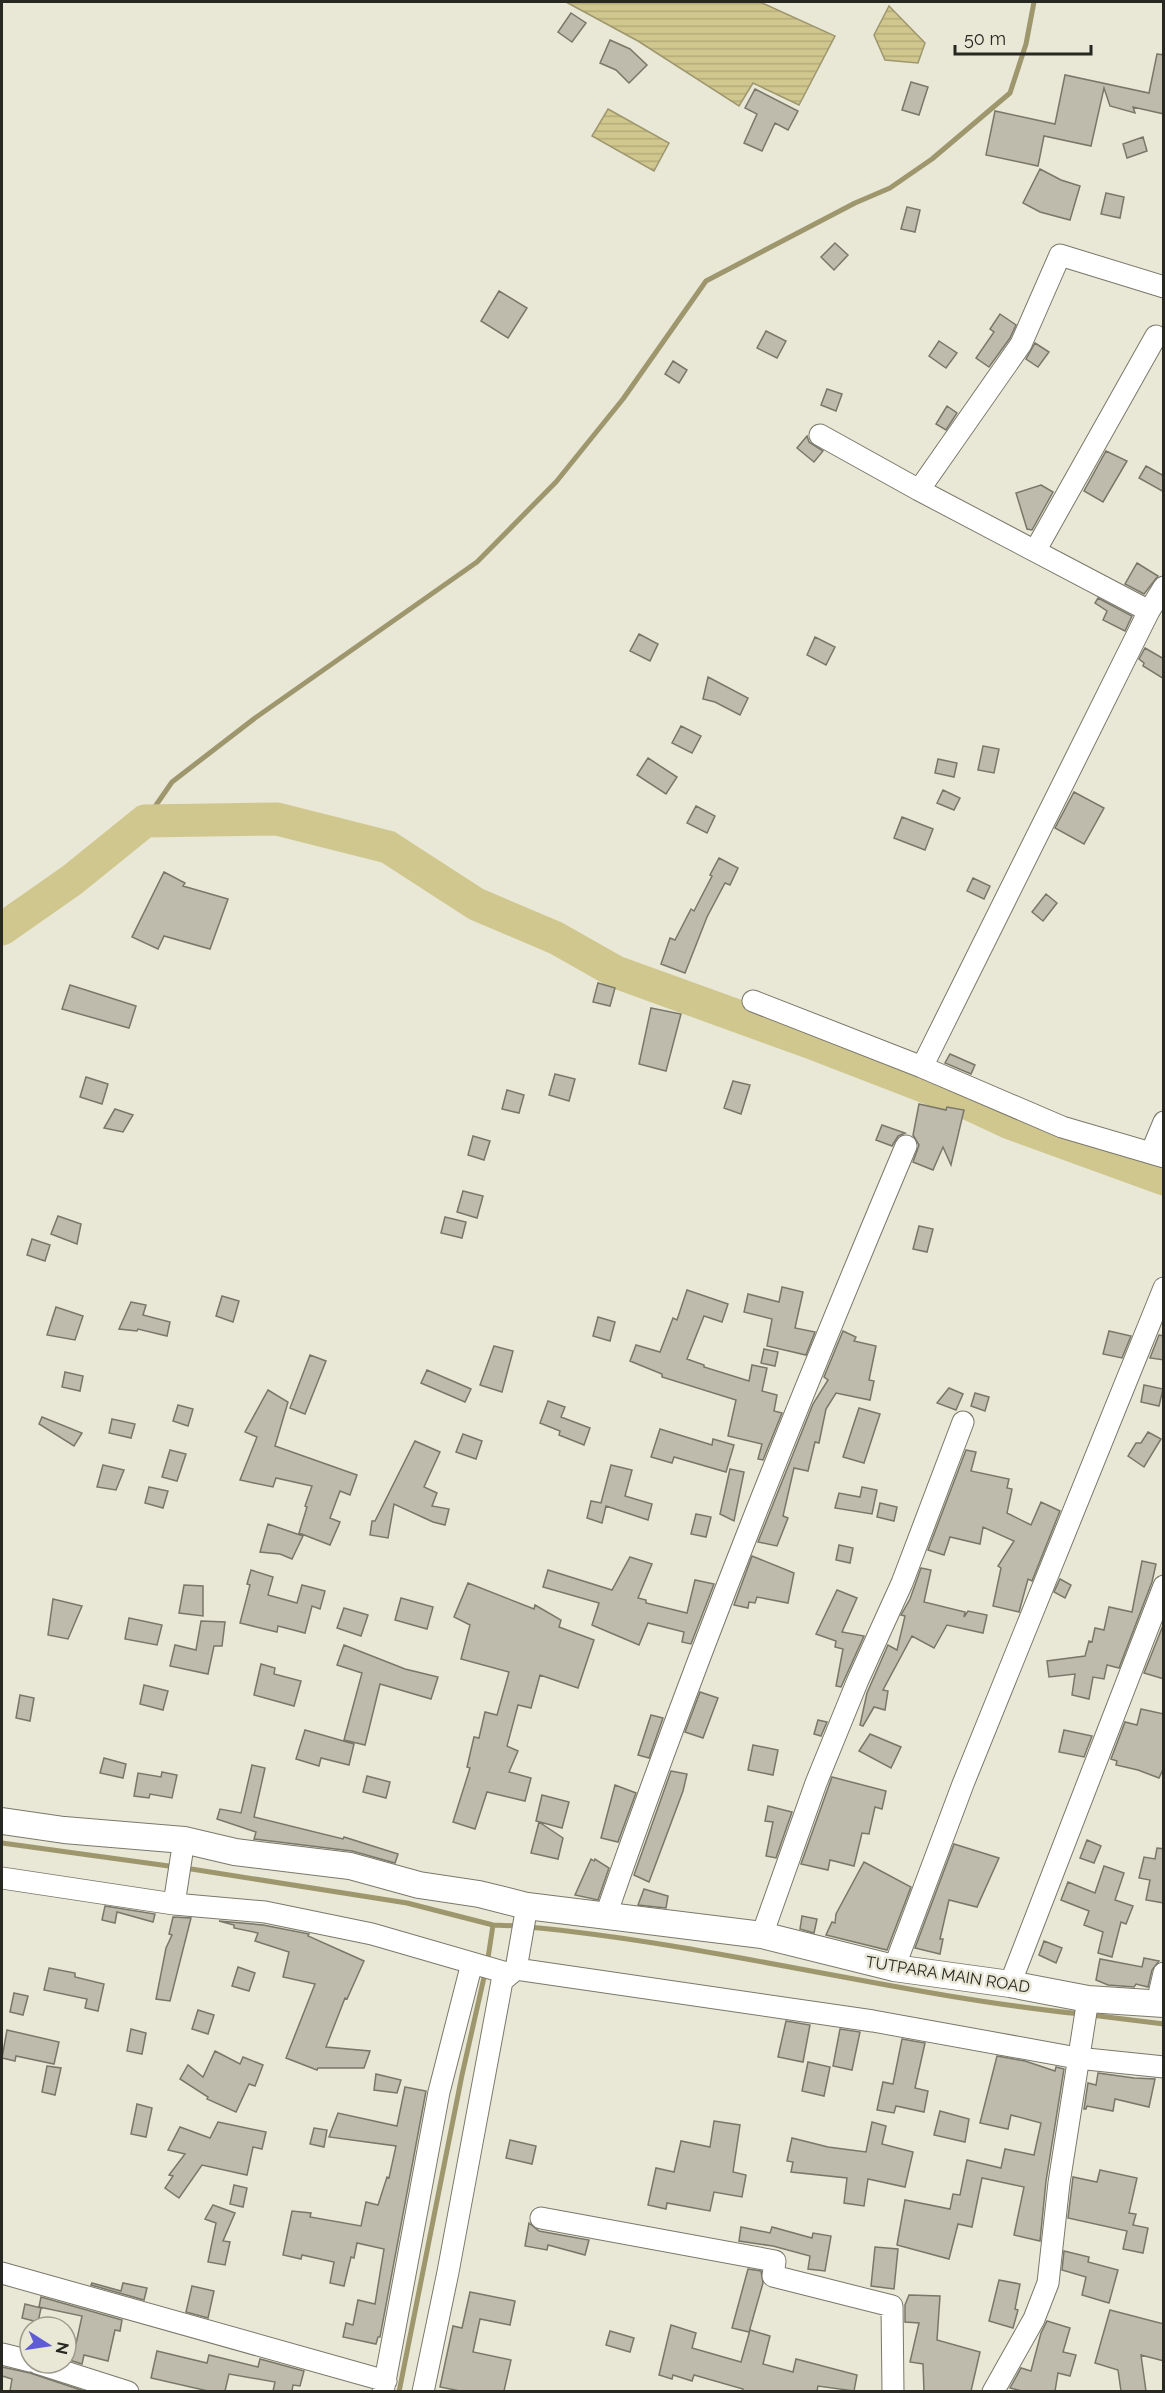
<svg xmlns="http://www.w3.org/2000/svg" width="1165" height="2393" font-family="Raleway,sans-serif">
  <style>
    .water { fill: url(#water-rules); stroke: #9e976e; stroke-width: 1.5 }
    .lines { fill: none; stroke-linecap: round; stroke-linejoin: round }
    .stream { stroke: #9e976e; stroke-width: 5 }
    .river { stroke: #d0c78e; stroke-width: 33 }
    .building { fill: #bebbac; stroke: #797769; stroke-width: 1.5 }
    .minor-casing { stroke: #7a786a; stroke-width: 23 }
    .tertiary-casing { stroke: #7a786a; stroke-width: 28 }
    .minor { stroke: #fff; stroke-width: 21 }
    .tertiary { stroke: #fff; stroke-width: 26 }
    .labels { text-anchor: middle; stroke-width: 5; stroke-linejoin: round; paint-order: stroke }
    .street-label { font-size: 16px; fill: #282822; stroke: #e9e7d6 }
  </style>
  <defs>
    <pattern id="water-rules" width="6" height="5" patternUnits="userSpaceOnUse" patternTransform="scale(1.5)"><rect width="6" height="5" fill="#d0c78e"/><path d="M0 2.5h6" fill="none" stroke="#b3ab7a"/></pattern>
  </defs>
  <rect width="100%" height="100%" fill="#e9e7d6"/>
  <path class="water" d="M566,2H760L835,36L799,105L753,83L739,106L638,41Z
    M889,6L925,43L918,63L885,60L874,35Z
    M608,109L669,143L654,171L592,136Z"/>
  <g class="lines">
    <path class="stream" d="M145,821L172,782L255,718L477,562L556,482L623,399L706,281L855,203L890,188L932,159L1010,93L1026,44L1034,2
      M2,1843L176,1867
      M185,1868L407,1903L493,1925L519,1926
      M528,1927C714,1944 895,1995 1081,2014
      M488,1958L493,1925
      M1091,2015L1164,2024
      M399,2392L462,2075L485,1973"/>
    <path class="river" d="M2,929L72,880L145,821L277,819L388,847L476,904L556,938L616,972L812,1043L965,1102L1010,1123L1164,1179"/>
  </g>
  <path class="building" d="M571,13L586,23L572,42L558,32Z
    M610,40L630,49L647,65L629,83L616,70L600,63Z
    M1157,54L1164,55V114L1133,107L1135,113L1110,106L1104,88L1091,146L1044,136L1038,166L986,155L995,111L1055,124L1065,75L1149,93Z
    M911,82L928,87L919,115L902,110Z
    M755,89L798,111L788,130L775,123L762,151L744,143L757,114L745,108Z
    M1143,137L1147,151L1127,158L1123,144Z
    M1040,169L1061,180L1080,186L1070,220L1040,212L1023,203Z
    M1106,193L1124,197L1120,218L1101,214Z
    M907,207L920,210L915,232L901,229Z
    M835,243L848,255L834,270L821,257Z
    M499,291L527,308L508,338L481,321Z
    M1000,314L1016,325L1010,338L989,367L976,358L994,332L990,329Z
    M766,331L786,341L777,358L757,348Z
    M939,341L957,353L946,368L929,356Z
    M1035,343L1049,352L1038,367L1026,359Z
    M673,361L687,370L679,383L665,374Z
    M827,389L842,394L836,411L821,405Z
    M947,406L957,413L946,430L936,424Z
    M807,436L809,442L823,451L814,462L797,448Z
    M1106,451L1127,461L1103,502L1084,491Z
    M1146,466L1164,476V492L1139,478Z
    M1041,485L1053,492L1032,530L1027,529L1016,493Z
    M1137,563L1158,576L1144,594L1125,584Z
    M1098,598L1132,616L1125,631L1103,620L1107,611L1095,603Z
    M639,634L658,644L650,661L630,651Z
    M815,637L835,647L826,665L807,655Z
    M1145,648L1164,659V679L1143,666L1144,663L1139,659Z
    M708,677L748,698L740,715L715,702L703,699Z
    M681,726L701,736L692,753L672,743Z
    M983,746L999,749L994,773L978,770Z
    M648,758L677,777L666,794L637,775Z
    M938,759L957,763L954,777L935,773Z
    M943,790L960,798L954,810L937,803Z
    M1074,792L1104,808L1084,844L1055,828Z
    M696,806L715,816L707,833L687,823Z
    M902,817L933,829L925,850L894,838Z
    M719,858L738,868L730,885L725,883L707,917L685,973L661,964L670,938L675,940L691,909L694,911L712,876L710,875Z
    M164,872L185,883L183,886L228,899L210,949L164,936L158,949L132,937Z
    M973,878L990,886L984,899L967,891Z
    M1046,894L1057,903L1043,921L1032,912Z
    M598,983L615,988L610,1006L593,1002Z
    M70,985L136,1006L129,1028L62,1009Z
    M651,1008L681,1014L666,1071L639,1064Z
    M950,1054L975,1065L971,1074L945,1063Z
    M555,1074L575,1079L569,1101L549,1095Z
    M86,1077L108,1084L102,1104L80,1097Z
    M733,1081L750,1085L741,1114L724,1108Z
    M507,1090L524,1095L519,1113L502,1109Z
    M919,1104L946,1110L947,1107L964,1110L951,1165L943,1147L933,1170L913,1162L919,1145L913,1135Z
    M115,1109L133,1115L123,1132L104,1128Z
    M882,1125L905,1133L898,1136L892,1146L876,1140Z
    M473,1136L490,1141L484,1160L468,1155Z
    M463,1191L483,1196L477,1218L457,1212Z
    M58,1216L81,1224L77,1244L51,1234Z
    M445,1217L466,1222L462,1238L441,1233Z
    M919,1226L933,1229L927,1252L913,1249Z
    M32,1239L50,1245L45,1261L27,1255Z
    M782,1287L803,1292L795,1328L815,1332L806,1355L767,1346L772,1319L744,1312L748,1294L779,1302Z
    M687,1290L728,1304L722,1322L704,1316L687,1359L704,1365V1367L749,1381L752,1365L767,1368L762,1391L777,1395L774,1411L782,1413L763,1460L758,1459L762,1444L728,1436L736,1400L662,1377V1374L630,1361L636,1345L660,1352L673,1318L677,1320Z
    M222,1296L239,1301L233,1322L216,1316Z
    M131,1302L146,1305L143,1315L170,1322L167,1336L138,1329L137,1331L119,1329Z
    M56,1307L83,1316L75,1340L47,1335Z
    M598,1317L615,1322L610,1341L593,1336Z
    M843,1331L856,1337L854,1341L876,1346L869,1380L874,1381L870,1400L836,1393L826,1409L819,1443L815,1442L808,1471L794,1468L783,1516L788,1518L777,1546L758,1542L813,1404L828,1380L824,1377Z
    M1109,1331L1131,1336L1122,1358L1103,1354Z
    M1159,1335L1164,1336V1360L1150,1358Z
    M494,1346L513,1351L502,1392L480,1385Z
    M764,1349L778,1352L775,1366L761,1363Z
    M310,1355L326,1361L305,1414L290,1408Z
    M427,1370L471,1389L465,1402L421,1383Z
    M65,1372L83,1376L80,1391L62,1387Z
    M1144,1385L1163,1389L1159,1406L1141,1402Z
    M949,1388L963,1394L956,1410L937,1403Z
    M268,1390L288,1402L275,1446L357,1475L350,1495L340,1491L330,1518L340,1522L330,1545L299,1533L307,1507L305,1506L312,1486L276,1478L273,1487L240,1480L257,1437L245,1432Z
    M975,1393L989,1397L985,1411L971,1406Z
    M548,1401L565,1407L561,1417L590,1428L584,1445L559,1435L560,1431L540,1423Z
    M178,1405L193,1409L188,1426L173,1421Z
    M859,1408L880,1414L864,1463L843,1457Z
    M42,1417L82,1433L74,1446L39,1424Z
    M112,1419L135,1424L131,1438L109,1433Z
    M660,1429L712,1445L713,1439L734,1445L726,1472L674,1457L672,1463L651,1457Z
    M1148,1432L1161,1439L1144,1467L1128,1456L1136,1443H1141Z
    M463,1434L482,1441L476,1459L456,1452Z
    M415,1441L440,1452L424,1487L437,1493L432,1506L449,1509L445,1525L433,1522L394,1504L388,1538L370,1535L372,1521H375Z
    M170,1450L186,1454L177,1481L162,1477Z
    M966,1450L976,1452L971,1471L1009,1479L1007,1488L1012,1489L1007,1513L1031,1525L1041,1502L1060,1511L1032,1581L1028,1579L1019,1612L993,1606L1001,1568L998,1566L1014,1541L983,1527L980,1544L950,1537L944,1555L928,1550Z
    M103,1465L124,1470L116,1490L97,1487Z
    M611,1465L632,1470L625,1496L652,1504L648,1520L606,1506L602,1523L587,1518L591,1501L601,1503Z
    M730,1469L744,1472L734,1521L720,1514Z
    M149,1487L168,1491L163,1508L145,1503Z
    M862,1487L877,1490L872,1514L835,1508L839,1493L860,1497Z
    M880,1503L897,1507L894,1521L877,1517Z
    M696,1514L711,1517L706,1537L691,1534Z
    M268,1524L303,1536L292,1559L280,1554L260,1552Z
    M839,1545L853,1548L850,1563L836,1560Z
    M752,1556L794,1573L788,1603L757,1597L755,1603L749,1602L748,1608L734,1605Z
    M630,1557L652,1564L638,1598L646,1600V1603L687,1613L695,1580L714,1584L691,1644L682,1642L684,1632L648,1623L639,1645L592,1625L599,1603L543,1587L548,1570L612,1590Z
    M1142,1561L1156,1564L1152,1582L1119,1668L1107,1665L1104,1679L1093,1677L1089,1699L1072,1695L1075,1674L1049,1677L1047,1661L1085,1656L1089,1641L1092,1642L1095,1628L1104,1630L1109,1607L1132,1612Z
    M921,1568L931,1570L924,1602L965,1612L964,1617L968,1611L987,1615L983,1633L947,1625L934,1648L912,1636L883,1690L888,1691L885,1710L874,1707L863,1726L860,1725L867,1693L888,1645L897,1650L905,1616L901,1615L910,1599Z
    M251,1570L273,1577L268,1595L297,1603L302,1585L325,1591L320,1609L312,1606L305,1633L278,1626L277,1632L240,1623L250,1585L247,1584Z
    M1060,1579L1071,1585L1065,1598L1054,1592Z
    M468,1583L534,1609L535,1605L561,1620L559,1627L594,1640L578,1688L540,1675L531,1708L518,1705L507,1746L518,1751L509,1772L531,1778L525,1801L487,1792L475,1829L453,1822L470,1768L467,1767L474,1737L479,1738L485,1712L497,1715L509,1672L461,1659L470,1625L454,1617Z
    M184,1585L203,1586V1616L179,1613Z
    M837,1590L857,1598L842,1632L864,1636L841,1687L836,1686L843,1649L835,1647L836,1641L816,1634Z
    M401,1598L433,1607L427,1629L395,1620Z
    M53,1599L82,1606L68,1639L48,1635Z
    M344,1608L368,1615L361,1636L337,1628Z
    M129,1618L162,1625L157,1645L125,1639Z
    M201,1621L225,1622L222,1646H214L208,1674L170,1666L175,1645L196,1650Z
    M1164,1623V1679L1144,1673Z
    M344,1645L405,1669L438,1677L431,1699L380,1684L365,1745L344,1740L362,1673L337,1665Z
    M261,1664L275,1668L274,1674L301,1681L294,1706L254,1695Z
    M144,1685L168,1691L163,1710L140,1704Z
    M700,1692L718,1698L703,1738L685,1732Z
    M20,1695L34,1698L30,1721L16,1718Z
    M1141,1709L1164,1714V1767L1159,1778L1138,1770L1116,1765L1117,1761L1111,1759L1125,1722L1137,1725Z
    M651,1715L663,1718L649,1758L638,1755Z
    M818,1720L827,1722L821,1736L814,1734Z
    M305,1730L354,1744L349,1765L321,1758L319,1766L296,1759Z
    M1064,1730L1092,1736L1084,1757L1059,1752Z
    M870,1734L901,1747L891,1768L859,1751Z
    M753,1745L778,1750L773,1775L748,1770Z
    M104,1758L126,1764L123,1778L100,1773Z
    M252,1765L265,1768L254,1817L343,1839L344,1837L398,1854L395,1863L352,1851L254,1839L256,1832L217,1819L220,1809L241,1813Z
    M671,1771L687,1774L683,1791L649,1882L634,1875Z
    M162,1772L177,1775L172,1798L150,1794L149,1798L134,1796L138,1773L161,1777Z
    M367,1776L390,1782L386,1798L363,1792Z
    M832,1777L886,1791L882,1809L875,1807L869,1834L862,1833L854,1866L830,1860L828,1870L801,1864Z
    M615,1785L636,1793L618,1842L601,1838Z
    M542,1795L569,1802L562,1828L536,1821Z
    M768,1806L792,1812L776,1858L766,1856L773,1822L765,1821Z
    M539,1822L563,1838L558,1859L531,1853Z
    M1087,1840L1101,1846L1094,1863L1080,1858Z
    M954,1844L999,1858L977,1907L949,1900L940,1939H943L940,1954L915,1948Z
    M1157,1848L1164,1849V1903L1146,1900L1150,1880L1139,1878L1144,1857L1155,1859Z
    M591,1859L594,1861L595,1859L609,1868L598,1900L575,1895Z
    M864,1862L911,1887L887,1950L826,1935L832,1922L835,1923L836,1914Z
    M1104,1866L1124,1873L1115,1900L1133,1906L1126,1924L1121,1922L1112,1957L1098,1953L1103,1932L1084,1925L1089,1911L1061,1900L1068,1882L1095,1893Z
    M644,1889L668,1896L666,1908L638,1905Z
    M105,1906L155,1914L153,1922L117,1912L115,1923L102,1920Z
    M802,1916L817,1919L814,1933L800,1929Z
    M173,1917L191,1918L170,2001L156,1999L166,1948L172,1935L169,1934Z
    M219,1921L263,1925L309,1934L308,1936L364,1961L347,1999L345,1998L326,2047L370,2051L364,2068H318L317,2070L286,2058L315,1984L283,1977L289,1952L255,1941L258,1933L234,1928V1925Z
    M1044,1941L1062,1948L1056,1963L1039,1955Z
    M1144,1958L1159,1961L1152,1970L1148,1987L1136,1984L1134,1987L1108,1985L1096,1980L1100,1959L1142,1967Z
    M238,1967L255,1973L249,1991L232,1986Z
    M49,1968L75,1973V1977L104,1984L98,2011L85,2008L87,1999L44,1990Z
    M14,1993L28,1996L23,2015L10,2012Z
    M198,2010L214,2015L208,2034L192,2029Z
    M786,2021L810,2025L803,2062L778,2057Z
    M131,2029L146,2033L142,2054L127,2051Z
    M840,2029L860,2032L852,2070L833,2066Z
    M7,2030L59,2042L54,2064L16,2056L15,2061L2,2058Z
    M902,2039L925,2043L915,2088L928,2091L924,2112L896,2106L894,2113L877,2110L883,2082L893,2084Z
    M215,2051L240,2064L243,2057L263,2065L255,2086L249,2084L236,2112L207,2099L208,2097L180,2079L188,2065L203,2077Z
    M997,2056L1025,2061L1055,2071L1056,2067L1064,2069L1046,2181L1040,2241L1014,2235L1024,2187L982,2178L972,2227L958,2224L949,2259L897,2245L905,2200L950,2209L953,2194L960,2195L967,2160L1001,2168L1005,2149L1034,2155L1041,2123L1011,2115L1008,2129L980,2123Z
    M808,2062L830,2067L824,2096L802,2091Z
    M47,2066L61,2068L55,2095L42,2092Z
    M1098,2073L1134,2078L1155,2079L1149,2107L1115,2099L1113,2111L1087,2106L1086,2109H1084L1088,2083L1096,2085Z
    M376,2074L401,2080L397,2093L374,2090Z
    M405,2087L426,2091L380,2337H378L376,2344L343,2337L346,2323L353,2325L358,2300L375,2304L384,2249L357,2243L354,2258L351,2257L344,2286L330,2283L334,2262L302,2255L301,2259L283,2255L292,2211L311,2213L310,2217L361,2226L366,2202L378,2205L387,2177L389,2178L396,2146L329,2137L338,2113L397,2126Z
    M137,2104L152,2108L146,2137L131,2134Z
    M940,2111L969,2119L965,2142L934,2135Z
    M714,2121L740,2125L733,2172L746,2175L742,2197L714,2192L710,2211L667,2203L666,2209L648,2205L656,2168L674,2172L681,2141L710,2147Z
    M218,2122L266,2132L262,2149L253,2147L247,2175L202,2165L179,2198L165,2188L173,2176L169,2175L185,2154L168,2150L180,2127L210,2138Z
    M872,2122L886,2126L882,2144L913,2152L905,2187L868,2179L864,2206L844,2203L847,2178L791,2172L793,2162L787,2161L792,2138L828,2147L866,2152Z
    M314,2128L327,2130L324,2147L310,2144Z
    M510,2140L536,2146L532,2164L506,2158Z
    M1100,2170L1137,2178L1129,2213L1136,2214L1133,2225L1148,2228L1143,2253L1123,2249L1127,2231L1068,2218L1073,2177L1097,2182Z
    M234,2185L247,2188L243,2207L230,2204Z
    M213,2205L235,2213L223,2241L230,2242L225,2265L208,2262L216,2223L205,2219Z
    M529,2223L539,2231L589,2240L585,2255L548,2245L547,2250L525,2246Z
    M741,2227L770,2233L772,2227L812,2238L813,2233L831,2236L825,2271L808,2269L810,2256L773,2246L739,2241Z
    M875,2247L898,2249L894,2289L871,2286Z
    M1064,2251L1089,2257L1088,2262L1118,2270L1109,2303L1082,2295L1086,2277L1062,2270Z
    M748,2269L761,2271L763,2283L749,2332L732,2328Z
    M999,2280L1020,2284L1015,2309L1018,2310L1013,2328L989,2321Z
    M92,2283L121,2291L123,2283L147,2288L144,2300L91,2285Z
    M192,2286L214,2291L208,2318L186,2312Z
    M470,2292L515,2301L510,2325L480,2319L473,2352L511,2360L504,2391H460L440,2387L453,2326L462,2328Z
    M909,2295L940,2296L937,2340L980,2352L971,2391H924L923,2364L910,2362L919,2323L905,2322V2305Z
    M41,2297L122,2320L120,2331L115,2330L108,2361L84,2355L82,2364L66,2359V2341L76,2344L82,2316L39,2307Z
    M25,2304L41,2308L38,2322L22,2318Z
    M1110,2310L1164,2324V2361L1141,2355L1146,2391H1121L1118,2370L1095,2363Z
    M1047,2321L1070,2328L1063,2352L1076,2355L1070,2376L1058,2373L1055,2391H1022L1010,2388L1021,2368L1031,2371L1041,2333Z
    M671,2325L696,2333L692,2348L741,2362L750,2330L770,2336L763,2364L793,2372L796,2359L857,2375L854,2391L818,2386L817,2391H743V2389L694,2375L692,2381L673,2375L672,2379L659,2375Z
    M610,2331L634,2338L630,2352L606,2345Z
    M157,2351L207,2363L209,2355L258,2367L260,2359L304,2371L300,2386L293,2385L292,2391H273L275,2382L229,2374L225,2391H208L151,2378Z
    M2,2367L30,2373L84,2391H10L12,2379L2,2376Z"/>
  <g class="lines">
    <g class="minor-casing">
      <path id="minor" d="M820,435L919,490L1149,611
        M919,490L1021,344L1060,255L1164,287
        M1035,551L1156,336
        M753,1001L922,1067L1062,1127L1164,1157
        M922,1067L1149,611L1164,587
        M1151,1153L1164,1122
        M2,1878L174,1904L265,1912L372,1934L510,1974
        M174,1904L184,1840
        M527,1906L516,1969L873,2021L1077,2058L1164,2067
        M606,1915C696,1655 799,1400 906,1146
        M762,1935L816,1783L858,1680L902,1583L963,1422
        M894,1968L963,1784L1164,1288
        M1010,1984L1164,1586
        M1157,2003L1164,1973
        M541,2218L775,2261L773,2276L892,2306L893,2392
        M2,2273L386,2381
        M2,2354L30,2361
        M37,2363L128,2392
        M383,2392L439,2092L472,1963
        M423,2392L448,2272L502,1981L516,1969
        M993,2392L1034,2319L1048,2283L1059,2183L1088,1999"/>
    </g>
    <g class="tertiary-casing">
      <path id="tertiary" d="M2,1821L64,1830L184,1840L235,1852L350,1866L419,1885L479,1894L527,1906L762,1935L894,1968L1010,1984L1088,1999L1164,2004"/>
    </g>
    <use href="#minor" class="minor"/>
    <use href="#tertiary" class="tertiary"/>
  </g>
  <g class="labels">
    <g class="street-label">
      <text transform="translate(948 1974) rotate(9)" y="6">TUTPARA MAIN ROAD</text>
    </g>
  </g>
  <rect width="1165" height="2393" fill="none" stroke="#282822" stroke-width="6"/>
  <g transform="translate(48 2345) rotate(102)"><circle r="28" fill="#e9e7d6" stroke="#9c9b8e" stroke-width="1.5"/>
  <path d="M0-4.5L10 22L0 15L-10 22Z" fill="#5f5bd4"/>
  <text y="-9" font-size="16" font-weight="bold" text-anchor="middle" fill="#282822">N</text>
  </g>
  <path d="M955 45v9h136v-9" fill="none" stroke="#282822" stroke-width="3"/>
  <text x="964" y="45" font-size="18" fill="#282822" stroke="#e9e7d6" stroke-width="4.5" paint-order="stroke">50 m</text>
</svg>
